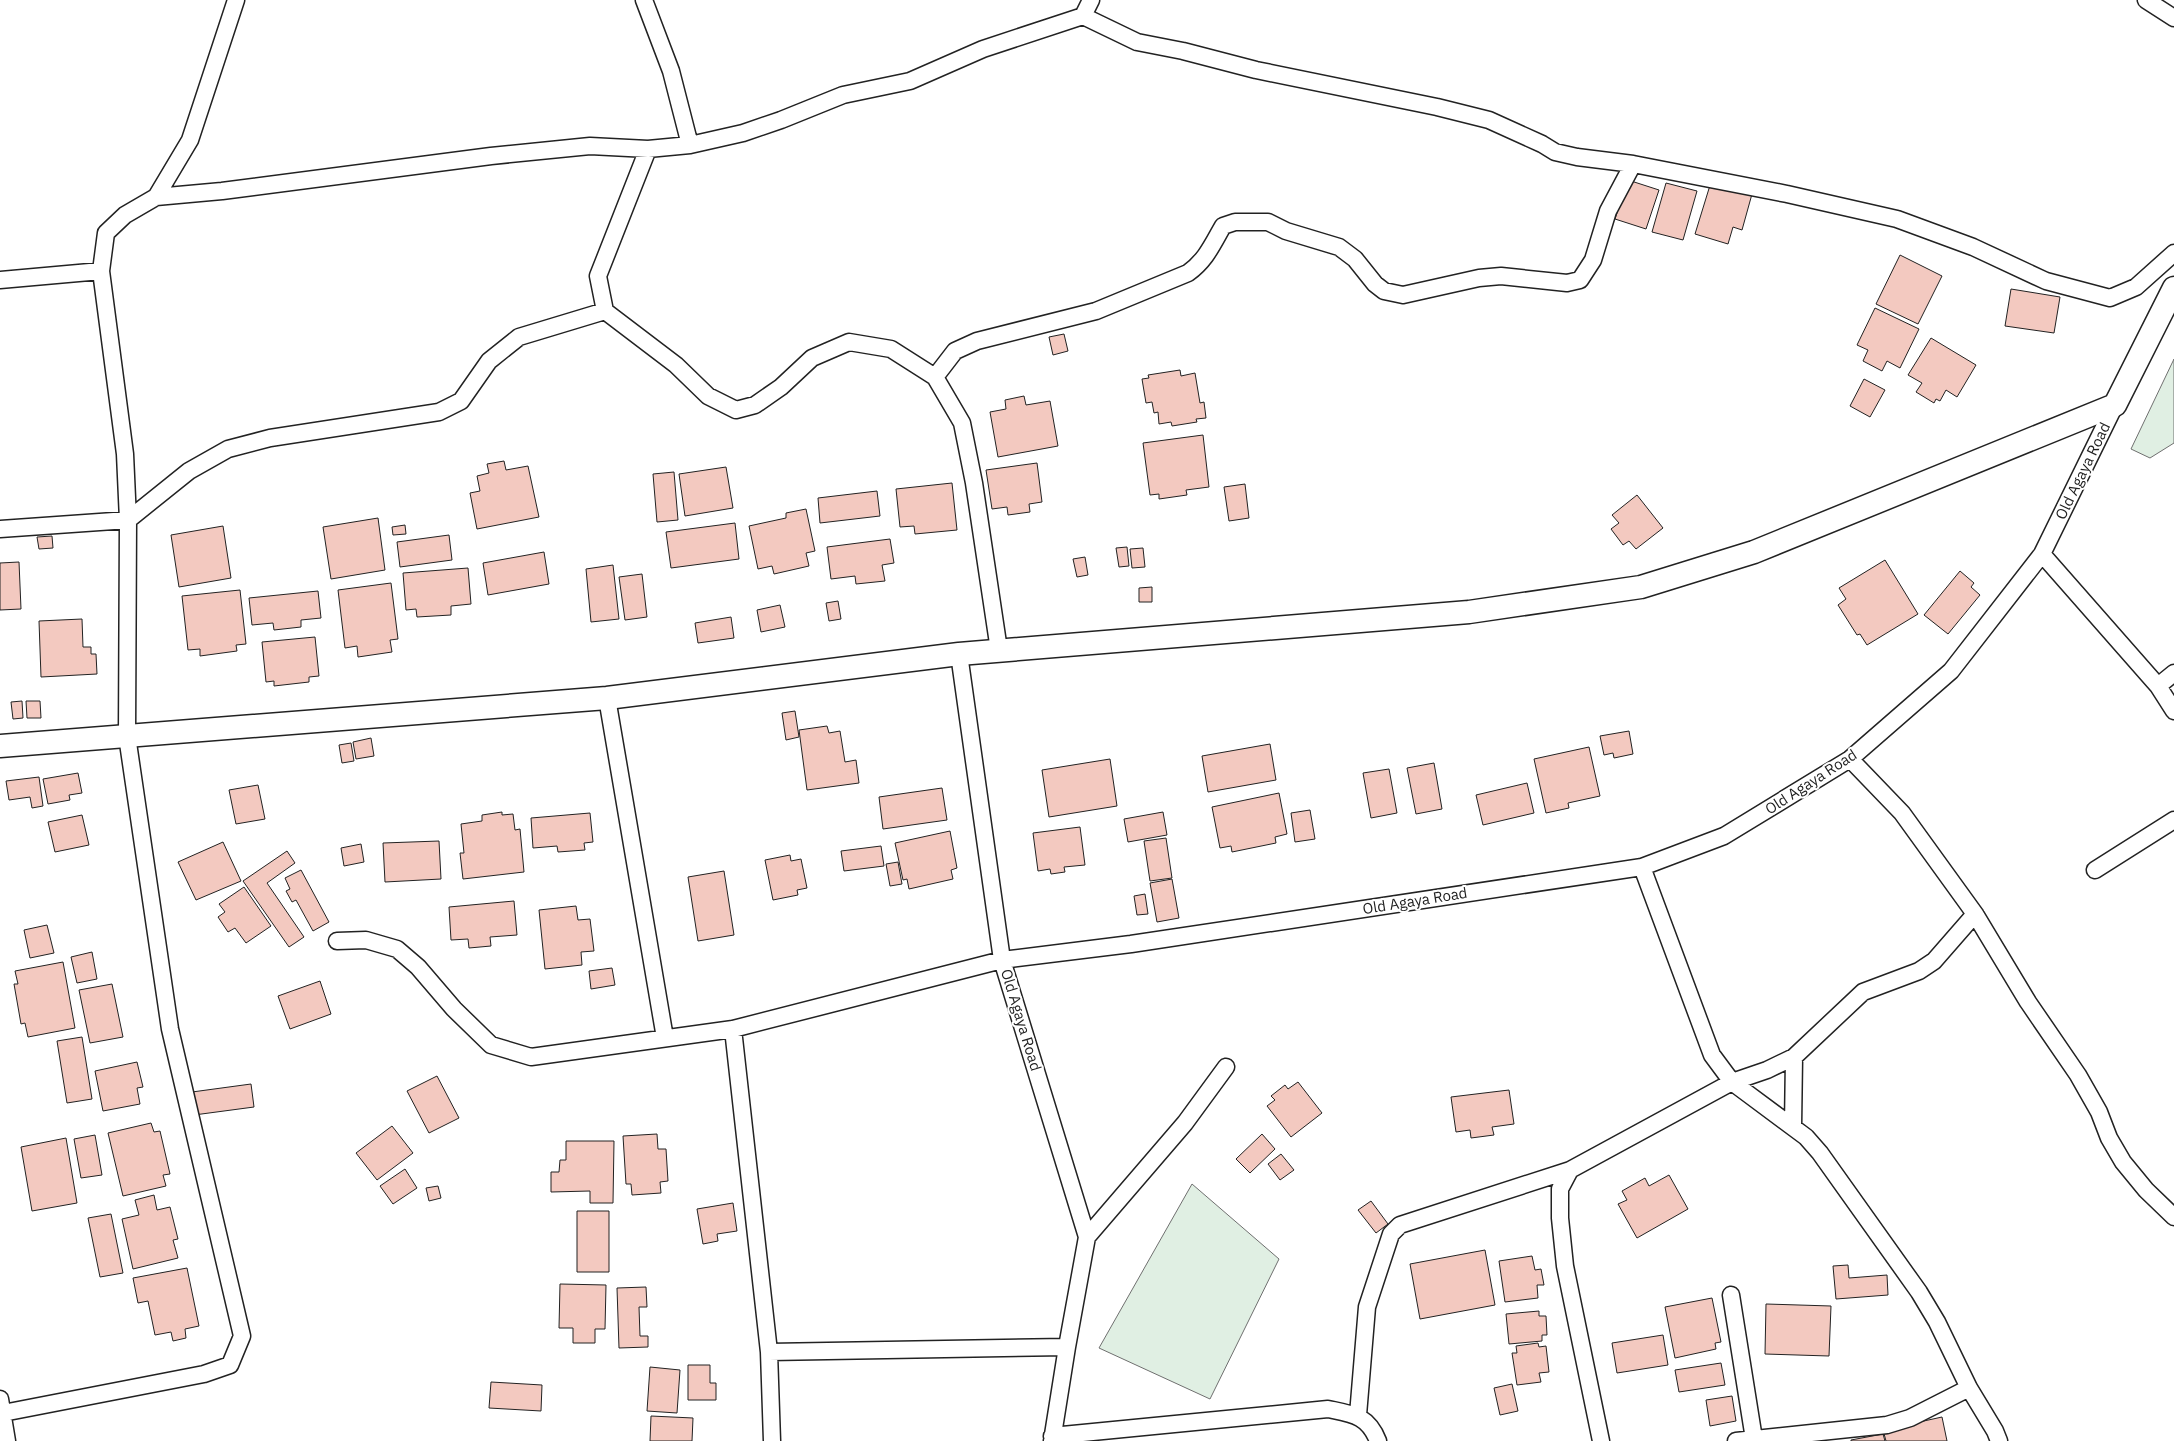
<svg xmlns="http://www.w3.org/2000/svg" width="2174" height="1441" font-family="'IBM Plex Sans',sans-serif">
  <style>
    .green { fill: #e0efe3; stroke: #6f6f6f }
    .building { fill: #f3c9c0; stroke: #222 }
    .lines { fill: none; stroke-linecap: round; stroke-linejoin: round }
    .street-casing { stroke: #222; stroke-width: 19 }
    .secondary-casing { stroke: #222; stroke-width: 25 }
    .street { stroke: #fff; stroke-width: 16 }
    .secondary { stroke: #fff; stroke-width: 22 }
    .labels { text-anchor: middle; stroke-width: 4; stroke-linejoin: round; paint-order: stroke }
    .street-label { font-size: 15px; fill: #222; stroke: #fff }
  </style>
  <rect width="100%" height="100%" fill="#fff"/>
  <path class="green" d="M2174,359V443L2150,458L2131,449Z
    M1192,1184L1279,1259L1210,1399L1099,1348Z"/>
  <path class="building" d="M1628,180L1659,190L1646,229L1615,219Z
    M1711,182L1752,194L1742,230L1733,227L1728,244L1695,234Z
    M1666,183L1697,191L1683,240L1652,232Z
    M1900,255L1942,276L1918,324L1876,304Z
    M2011,289L2060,297L2054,333L2005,326Z
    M1875,308L1919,329L1900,368L1887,361L1882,371L1863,361L1868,350L1857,345Z
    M1064,334L1068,351L1053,355L1049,337Z
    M1931,338L1976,365L1957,397L1946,390L1940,401L1936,399L1934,403L1916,392L1922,383L1908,375Z
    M1180,370L1181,376L1195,373L1200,403L1204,402L1206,418L1196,419L1197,422L1172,426L1171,422L1159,424L1158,412L1154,413L1152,402L1146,403L1142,379L1149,378L1148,375Z
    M1864,379L1885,390L1870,417L1850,406Z
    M1024,396L1026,405L1050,401L1058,446L998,457L990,412L1006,409L1005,400Z
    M1203,435L1209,487L1186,490L1187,495L1159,499V494L1150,495L1143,443Z
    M504,461L506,470L528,466L539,517L477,529L470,493L480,491L477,476L489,473L487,464Z
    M1037,463L1042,502L1029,504L1030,512L1008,515L1007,507L992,509L986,470Z
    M726,467L733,508L685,516L679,474Z
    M674,472L678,520L657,522L653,474Z
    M952,483L957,530L915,534L914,526L900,527L896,489Z
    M1245,484L1249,518L1229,521L1224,487Z
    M877,491L880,516L820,523L818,498Z
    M1637,495L1663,528L1636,549L1629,541L1623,545L1611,529L1619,523L1612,515Z
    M806,509L815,551L806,553L809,566L774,574L772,566L758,569L749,526L786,518V513Z
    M378,518L385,570L331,579L323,527Z
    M735,523L739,559L671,568L666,532Z
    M405,525L406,534L393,535L392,527Z
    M223,526L231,578L179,587L171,535Z
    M449,535L452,560L400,567L397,542Z
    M52,536L53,548L39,549L37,537Z
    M890,539L894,563L882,565L885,581L856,584L855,576L831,579L827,547Z
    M1127,547L1129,566L1119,567L1116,548Z
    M1143,548L1145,567L1132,568L1130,549Z
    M544,552L549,584L488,595L483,563Z
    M1085,557L1088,575L1077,577L1073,559Z
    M1885,560L1918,614L1867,645L1860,634L1857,635L1838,605L1846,599L1839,588Z
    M19,562L21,609L0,610V563Z
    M613,565L619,619L591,622L586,569Z
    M468,568L471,604L451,606V615L417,617L416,609L406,610L403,573Z
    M1960,571L1974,583L1971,587L1980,595L1948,634L1924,615Z
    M642,574L647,617L625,620L619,577Z
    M391,583L398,639L390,640L392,652L358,657L357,646L345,648L338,590Z
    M1152,587V602H1139V588Z
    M240,590L246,644L236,645L237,651L200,656V649L188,650L182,596Z
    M318,591L321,618L301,620V627L274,630L273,623L252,625L249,598Z
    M838,601L841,619L829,621L826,603Z
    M780,605L785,627L761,632L757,610Z
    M731,617L734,638L698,643L695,623Z
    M82,619L83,647H91V654H96L97,674L41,677L39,621Z
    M315,637L319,676L309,677V682L274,686V681L266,682L262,642Z
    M22,701L23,718L13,719L11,702Z
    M26,701H40L41,718H27Z
    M795,711L799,737L786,740L782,713Z
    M827,726L829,733L840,731L845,762L856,760L859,783L807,790L799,730Z
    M1629,731L1633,754L1614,758L1613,753L1604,755L1600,736Z
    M371,738L374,756L356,759L353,742Z
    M351,743L354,761L342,763L339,745Z
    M1270,744L1276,780L1208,792L1202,756Z
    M1589,747L1600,796L1568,803L1569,808L1546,813L1534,759Z
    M1110,759L1117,806L1049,817L1042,770Z
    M1434,763L1442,809L1416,814L1407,768Z
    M1389,769L1397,813L1371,818L1363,773Z
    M78,773L82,793L69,795L70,800L48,804L43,779Z
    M39,777L43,806L32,808L30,797L9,800L6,781Z
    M1527,783L1534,813L1483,825L1476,795Z
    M258,785L265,819L236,824L229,790Z
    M942,788L947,820L883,829L879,797Z
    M1279,793L1287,834L1275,837L1276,843L1232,852L1231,846L1220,848L1212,807Z
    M1310,810L1315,839L1295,842L1291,813Z
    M502,812V815L513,814L515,830L520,829L524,872L463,879L460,853H464L461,824L482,821V815Z
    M1163,812L1167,835L1128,842L1124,819Z
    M590,813L593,842L584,843L585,850L558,852L557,846L533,848L531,818Z
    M82,815L89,845L55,852L48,822Z
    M1080,827L1085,865L1064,867L1065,872L1051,874L1050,869L1038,871L1033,833Z
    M950,831L957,868L951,870L953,879L909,889L907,879L903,880L895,843Z
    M1166,838L1172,878L1150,881L1144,841Z
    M439,841L441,879L385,882L383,843Z
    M223,842L241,881L196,900L178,862Z
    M361,844L364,862L344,866L341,848Z
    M881,846L884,866L844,871L841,851Z
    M287,851L295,863L267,883L304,937L289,947L243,881Z
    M790,855L791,861L801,859L807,888L797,890L798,895L773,900L765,860Z
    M898,862L902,884L890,886L886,864Z
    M301,870L329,922L313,931L296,900L292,902L286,891L290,889L285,878Z
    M724,871L734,935L698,941L688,877Z
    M1172,879L1179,918L1157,922L1150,883Z
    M244,887L271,926L246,943L235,928L228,932L218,917L225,912L219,904Z
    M1145,894L1148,914L1137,915L1134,896Z
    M514,901L517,935L490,937L491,946L469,948L468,939L451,940L449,907Z
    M576,906L578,920L590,919L594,951L581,952L582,965L545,969L539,910Z
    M47,925L54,953L30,958L24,930Z
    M92,952L97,979L77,983L71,957Z
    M63,962L75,1028L28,1037L25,1023L21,1024L14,984H18L15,971Z
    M612,968L615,985L591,989L589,971Z
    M320,981L331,1014L290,1029L278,996Z
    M112,984L123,1037L90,1043L79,990Z
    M82,1037L92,1099L67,1103L57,1041Z
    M137,1062L143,1087L137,1088L140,1104L103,1111L95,1071Z
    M437,1076L459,1118L429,1133L407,1091Z
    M1298,1082L1322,1113L1291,1137L1267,1106L1275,1100L1271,1096L1285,1085L1288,1089Z
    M251,1084L254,1107L194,1115L192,1092Z
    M1509,1090L1514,1124L1492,1127L1494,1135L1471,1138L1470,1130L1456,1132L1451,1097Z
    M151,1123L154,1132L160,1131L170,1174L163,1175L166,1186L123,1196L108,1133Z
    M392,1126L413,1153L377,1180L356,1153Z
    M657,1134L658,1149H666L668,1181L660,1182L661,1193L632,1195L631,1184H626L623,1136Z
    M1262,1134L1275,1149L1250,1173L1236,1159Z
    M95,1135L102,1175L81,1178L74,1139Z
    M66,1138L77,1203L32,1211L21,1147Z
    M566,1141H614L613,1203H590V1191L551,1192V1172H559L560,1160H566Z
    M1281,1154L1294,1170L1280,1180L1268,1164Z
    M405,1169L417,1188L393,1204L380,1186Z
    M1669,1175L1688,1209L1637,1238L1618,1204L1627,1200L1622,1191L1645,1178L1649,1186Z
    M438,1186L441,1198L429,1201L426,1188Z
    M154,1195L157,1210L170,1207L178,1239L173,1240L178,1258L133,1269L122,1219L139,1215L135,1200Z
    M1371,1201L1388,1224L1376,1233L1358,1210Z
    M733,1203L737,1231L717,1234L718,1241L703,1244L697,1209Z
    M577,1211H609V1272H577Z
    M111,1214L123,1273L100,1277L88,1218Z
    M1485,1250L1495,1305L1420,1319L1410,1264Z
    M1532,1256L1535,1270L1541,1269L1544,1285H1537L1538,1298L1505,1302L1499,1261Z
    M1848,1265L1849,1278L1887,1275L1888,1295L1836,1299L1833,1266Z
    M187,1268L199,1326L185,1329L186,1338L173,1341L171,1332L155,1335L148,1301L138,1303L133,1278Z
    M560,1284L606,1285L605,1329H595V1343H573V1328H559Z
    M646,1287L647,1307H639L640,1336H648V1347L619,1348L617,1288Z
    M1712,1298L1721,1342L1715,1343L1716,1349L1675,1358L1665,1307Z
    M1766,1304L1831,1306L1829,1356L1765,1354Z
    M1539,1311V1316H1546L1547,1335H1542V1341L1509,1344L1506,1314Z
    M1663,1335L1668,1365L1617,1373L1612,1343Z
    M1538,1343L1539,1347L1546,1346L1549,1372L1539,1373L1541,1382L1517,1385L1512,1353H1517L1516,1346Z
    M1721,1363L1725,1385L1679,1392L1675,1370Z
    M688,1365H710V1383H716V1400H688Z
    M650,1367L680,1370L677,1413L647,1411Z
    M491,1382L542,1385L541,1411L489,1408Z
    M1512,1384L1518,1411L1500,1415L1494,1388Z
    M1732,1396L1736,1421L1710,1426L1706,1400Z
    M651,1416L693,1418L692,1441H650Z
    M1942,1417L1947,1441H1886L1883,1430Z
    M1883,1434L1885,1441H1851V1440Z"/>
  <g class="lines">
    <g class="street-casing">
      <path id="street" d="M644,0L671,71L690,145
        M2146,0L2174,18
        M1083,16L1137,42L1183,51L1256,70L1437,107L1489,120L1542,144L1555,152L1577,157L1633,164L1787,194L1897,219L1973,247L2046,281L2110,298L2136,287L2174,253
        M648,149L598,276L605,311L676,365L708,396L736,410L755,405L781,387L812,358L849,342L891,349L935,377L962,423L974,483L999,650
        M156,197L222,191L491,156L590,146L648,149L690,145L743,133L781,120L843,95L910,81L983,49L1083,16L1091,0
        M0,280L101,271
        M935,377L955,351L977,341L1096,311L1188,273C1206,260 1212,245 1223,226L1235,222H1268L1286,231L1339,247L1355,259L1375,284L1384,291L1403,295L1479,278L1501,276L1567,283L1580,280L1593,260L1608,211L1633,164
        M0,529L128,520L189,471L228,449L270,438L439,412L461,401L489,361L519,337L605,311
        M2042,554L2158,686L2174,673
        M959,654L1002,960L1087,1237L1067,1347L1052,1441
        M2158,686L2174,711
        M607,698L665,1038
        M1850,759L1902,813L1975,914L2028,1002L2078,1075L2099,1112L2109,1138L2123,1162L2146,1190L2174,1217
        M1642,867L1712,1055L1732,1082L1806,1137L1820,1153L1919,1292L1937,1322L1969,1388L1995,1431L1999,1441
        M2095,870L2174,820
        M337,941L366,940L397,949L418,967L454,1009L491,1045L531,1057L733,1029L1002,960L1131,944L1642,867L1724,836L1850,759L1951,671L2042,554L2115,405
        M733,1029L769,1352L772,1441
        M1793,1127L1794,1057
        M1087,1237L1185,1123L1226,1067
        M1731,1295L1754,1439
        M769,1352L1067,1347
        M0,1399L7,1441
        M3,1413L204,1374L230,1365L242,1336L170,1029L127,736L128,520L125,454L101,271L106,233L125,215L156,197L190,140L236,0
        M1358,1415L1367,1307L1391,1234L1400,1225L1570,1170
        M1052,1436L1328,1409C1352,1414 1368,1415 1378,1441
        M1601,1441L1565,1266L1560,1218V1189L1570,1170L1732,1082L1767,1070L1794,1057L1863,992L1919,971L1934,961L1975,914
        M1736,1441L1887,1425L1910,1418L1969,1388"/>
    </g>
    <g class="secondary-casing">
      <path id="secondary" d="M0,746L607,698L959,654L1469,612L1641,587L1754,552L2115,405L2174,288"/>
    </g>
    <use href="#street" class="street"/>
    <use href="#secondary" class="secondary"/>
  </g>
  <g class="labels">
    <g class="street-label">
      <text transform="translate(2083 471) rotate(-64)" y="5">Old Agaya Road</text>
      <text transform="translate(1811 782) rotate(-33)" y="5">Old Agaya Road</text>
      <text transform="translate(1415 901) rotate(-9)" y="5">Old Agaya Road</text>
      <text transform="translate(1021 1020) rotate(73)" y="5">Old Agaya Road</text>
    </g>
  </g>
</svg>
